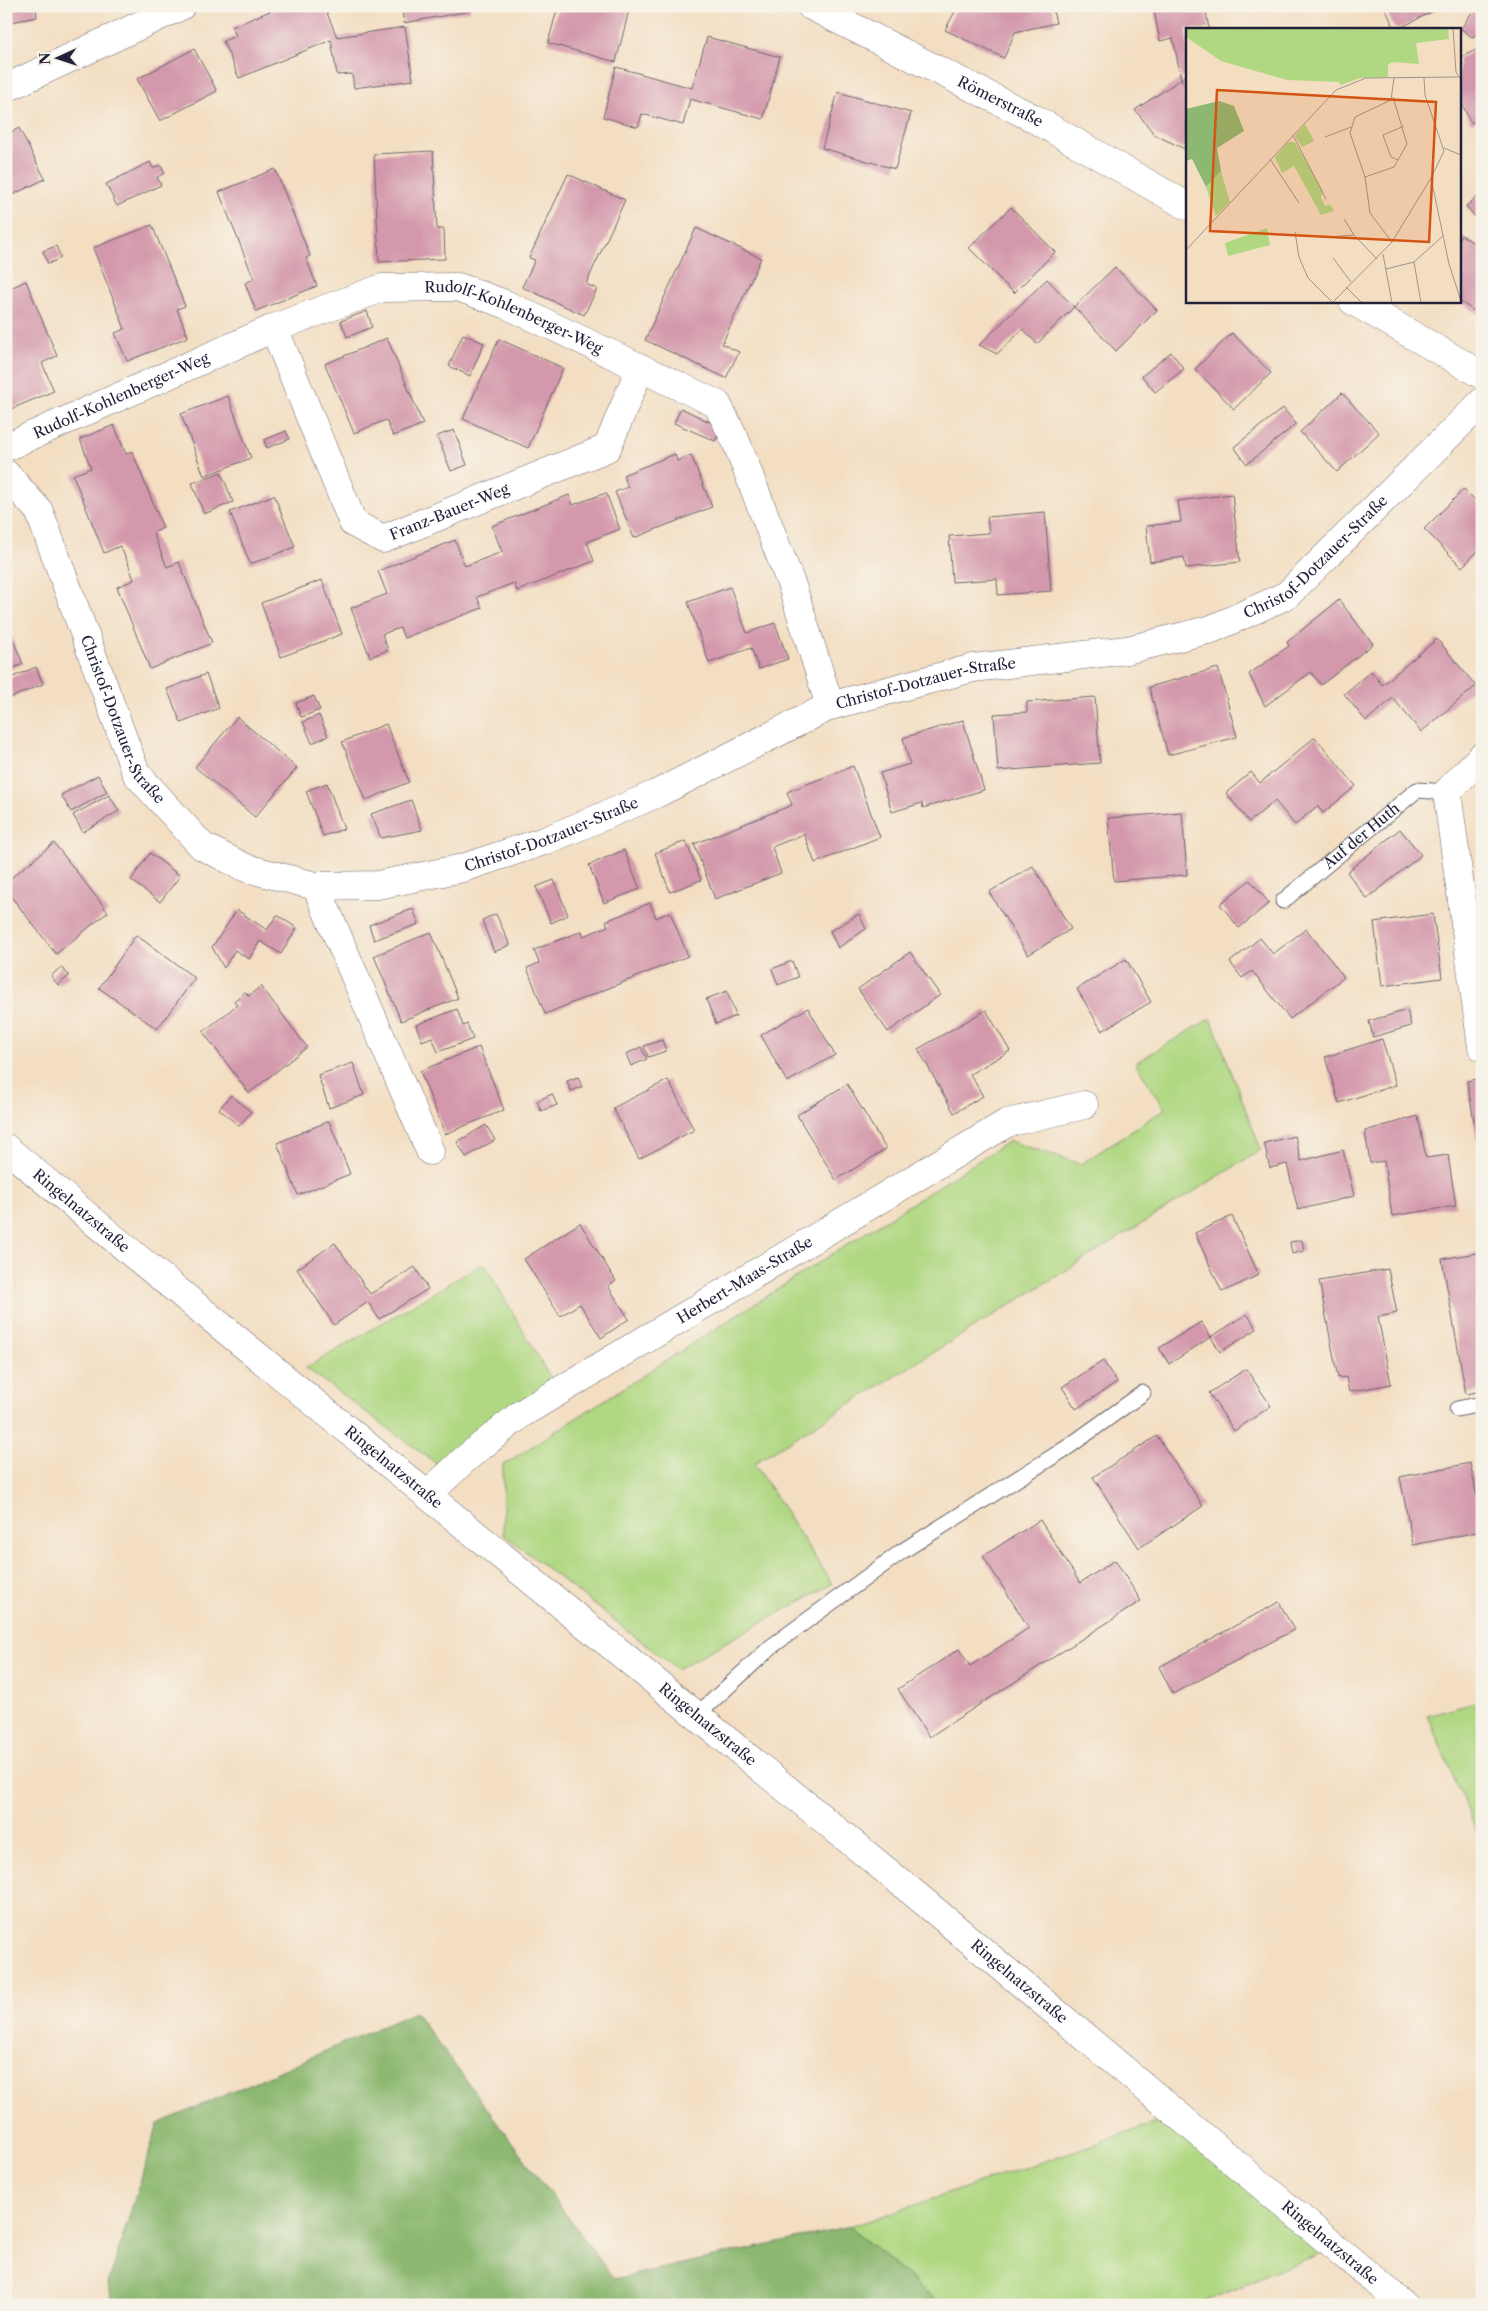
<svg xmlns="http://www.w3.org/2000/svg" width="1488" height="2311" font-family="'Libre Caslon Text',serif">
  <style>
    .green { fill: #b0d883; stroke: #697d5f }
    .forest { fill: #8cb871; stroke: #576d56 }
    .building { fill: #d398ab }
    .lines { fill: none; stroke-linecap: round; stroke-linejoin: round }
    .service-casing { stroke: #6b646a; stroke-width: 17 }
    .minor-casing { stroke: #6b646a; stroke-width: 29 }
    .secondary-casing { stroke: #6b646a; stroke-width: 29 }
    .service { stroke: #fff; stroke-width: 15 }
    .minor { stroke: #fff; stroke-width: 28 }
    .secondary { stroke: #fff; stroke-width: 28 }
    .labels { text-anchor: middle; stroke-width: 4; stroke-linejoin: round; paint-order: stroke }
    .street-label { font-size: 15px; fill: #22223b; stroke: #f7f3e8 }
    .inset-road { fill: none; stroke: #9f938c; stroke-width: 1 }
    .view { fill: #d45411; fill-opacity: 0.15; stroke: #d45411; stroke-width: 2.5 }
    .inset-edge { fill: none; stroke: #22223b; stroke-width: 2.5 }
  </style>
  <rect width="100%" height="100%" fill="#f7f3e8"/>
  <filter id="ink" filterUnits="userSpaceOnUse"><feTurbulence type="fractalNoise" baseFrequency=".02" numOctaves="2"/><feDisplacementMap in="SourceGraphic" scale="10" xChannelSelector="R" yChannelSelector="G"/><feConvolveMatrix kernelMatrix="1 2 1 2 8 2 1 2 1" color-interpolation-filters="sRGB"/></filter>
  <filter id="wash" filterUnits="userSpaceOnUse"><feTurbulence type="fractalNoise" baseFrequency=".0096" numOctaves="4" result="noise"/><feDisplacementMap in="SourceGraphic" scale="20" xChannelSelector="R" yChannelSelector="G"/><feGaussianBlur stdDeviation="1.12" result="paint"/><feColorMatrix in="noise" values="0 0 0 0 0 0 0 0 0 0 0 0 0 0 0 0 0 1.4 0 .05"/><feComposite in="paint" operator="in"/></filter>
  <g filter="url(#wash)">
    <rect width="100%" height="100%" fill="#f3dec2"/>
    <path class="green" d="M1211,1018L1261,1150L754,1463L832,1584L677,1669L503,1534V1465L1009,1141L1081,1164L1165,1109L1135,1063Z
      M484,1263L555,1386L437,1464L306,1368Z
      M1482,1700V1844L1427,1715Z
      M1174,2117L1322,2252L1197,2305H942L850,2227Z"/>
    <path class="forest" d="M415,2012L614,2279L850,2227L942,2305H114L108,2284L158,2124Z"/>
    <g id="blocks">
      <path class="building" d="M6,6H36L37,17L6,23Z
        M282,6H324L337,37L405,27L413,80L354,88L352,74L337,75L331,40L239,78L223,41L236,36L232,27Z
        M401,6H470V11L404,23Z
        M558,6H630L616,62L548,43Z
        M958,6H1052L1056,23L1015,32L1004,58L945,30Z
        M1153,6H1205L1209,29H1187V73L1181,79L1173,38L1160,41Z
        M1384,6H1443L1398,29H1395Z
        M1476,6H1482V32L1472,37L1461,29Z
        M707,37L780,57L763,119L690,99L683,125L642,114L638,127L603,117L616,67L692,88Z
        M1482,47V118L1471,123L1459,98V58Z
        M194,49L217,91L160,121L137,79Z
        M1181,79L1187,88V150L1155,135L1135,110Z
        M838,92L911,113L895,169L822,148Z
        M19,128L45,179L6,198V135Z
        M433,151L437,229H444L445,259L379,262L374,154Z
        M150,162L153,168L160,165L165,173L157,177L161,185L117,206L106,184Z
        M275,169L310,256L306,258L317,286L256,311L245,283L254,279L219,192Z
        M568,174L625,200L586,284L597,289L584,315L522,287L535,260L529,258Z
        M1482,193V225L1466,206Z
        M1011,207L1055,252L1014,293L969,248Z
        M152,225L185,306L177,309L188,337L127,361L115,333L125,329L93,248Z
        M696,228L761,258L722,344L739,352L726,378L645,340Z
        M1461,235L1482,248V316L1459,301V238Z
        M6,243L12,257L6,260Z
        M56,246L61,258L48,264L43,251Z
        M1115,267L1157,310L1116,351L1074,307Z
        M1047,279L1074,307L1037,344L1023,329L997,354L979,345Z
        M26,281L57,356L42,363L54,391L6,411V290Z
        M367,311L372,327L347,337L341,321Z
        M1232,333L1271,373L1234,409L1195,369Z
        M463,334L484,343L470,376L449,366Z
        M387,338L423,424L393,436L386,420L354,433L325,364Z
        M499,339L563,368L528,448L463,419Z
        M1171,352L1184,369L1155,392L1142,376Z
        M1342,393L1379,433L1337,472L1300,432Z
        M228,396L251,458L204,476L181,414Z
        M681,408L722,428L715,441L674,423Z
        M1283,408L1296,424L1247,464L1234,447Z
        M114,425L126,454L132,451L163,528L153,533L167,567L179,562L212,643L150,669L117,587L134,580L128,563L120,546L104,553L73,475L91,468L80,439Z
        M454,430L467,465L451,471L437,436Z
        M286,431L290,439L267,448L264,440Z
        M675,454L677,461L691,455L712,507L634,538L615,492L628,487L623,475Z
        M221,472L233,502L204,514L192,483Z
        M1464,489L1482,507V547L1462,567L1424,529Z
        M606,493L620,529L587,542L594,561L517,591L514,583L477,597L482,608L404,638L400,628L382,634L388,650L370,657L351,608L387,594L378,571L455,540L465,566L502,552L492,526L569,495L573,505Z
        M1232,494L1240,562L1186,568L1184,557L1150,562L1146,526L1181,522L1178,501Z
        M274,495L295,547L250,564L230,512Z
        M1045,512L1051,591L998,595L997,579L952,582L949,536L989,533L987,517Z
        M322,580L342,634L281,657L261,603Z
        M730,587L747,633L775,623L788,659L759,669L751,648L709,663L688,602Z
        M1339,600L1373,644L1321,685L1311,672L1265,706L1249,674L1289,646L1287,642Z
        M6,623L23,664L6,671Z
        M1437,639L1476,686L1421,732L1393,698L1366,721L1344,694L1371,671L1382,685Z
        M36,667L43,684L10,698L6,687V680Z
        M1218,668L1237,737L1168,755L1149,687Z
        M206,674L219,708L181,723L167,689Z
        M314,696L320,710L301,717L296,703Z
        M1095,697L1100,763L998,771L994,714L1027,712V702Z
        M319,715L328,736L312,743L303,722Z
        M237,717L297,768L255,817L195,767Z
        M963,720L984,790L923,808L922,803L892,812L880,773L910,764L903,738Z
        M386,724L409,782L366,800L342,742Z
        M1315,737L1356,786L1323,813L1317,806L1295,825L1275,801L1249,822L1226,793L1251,772L1260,783Z
        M853,766L880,837L815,863L804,834L772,847L781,873L715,899L694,844L792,805L787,792Z
        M98,775L107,792L71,812L61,795Z
        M327,783L344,829L323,836L306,791Z
        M109,795L119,811L83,832L73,815Z
        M411,800L422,830L381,838L371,814Z
        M1182,812L1187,875L1114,881L1108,818Z
        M1400,829L1421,855L1367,899L1347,872Z
        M686,841L701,880L670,892L655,853Z
        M54,843L108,912L56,954L6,890V882Z
        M624,850L640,889L604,903L589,865Z
        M150,853L180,876L160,902L131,880Z
        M1033,866L1071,929L1028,955L989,892Z
        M554,880L568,915L551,923L536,887Z
        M1250,880L1269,903L1239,928L1220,904Z
        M650,903L656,918L670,912L688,956L545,1014L527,968L539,963L534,950L582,931L584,936L608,926L606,921Z
        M413,909L419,924L374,940L369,925Z
        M237,910L267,930L277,915L297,928L281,954L260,941L249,959L235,950L224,968L212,947Z
        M496,914L510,945L494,952L482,920Z
        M859,914L866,929L838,948L830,931Z
        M1433,914L1442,978L1382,986L1374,922Z
        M1306,929L1344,977L1290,1019L1252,971L1242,978L1230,962L1260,938L1273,954Z
        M431,932L458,998L401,1021L374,956Z
        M136,935L195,978L157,1029L99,988Z
        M910,952L940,995L888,1032L858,989Z
        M1126,959L1151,1002L1102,1031L1077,989Z
        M792,961L798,977L778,985L772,969Z
        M61,967L69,976L58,985L51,976Z
        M261,986L307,1047L249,1093L203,1032L237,1005L234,1001L245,992L249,996Z
        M727,991L736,1016L716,1024L706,999Z
        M808,1008L835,1055L787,1082L761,1035Z
        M457,1009L463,1026L467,1024L473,1039L438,1052L432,1037L422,1041L416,1025Z
        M986,1010L1010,1051L970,1074L983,1096L954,1113L918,1049Z
        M1407,1010L1411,1026L1373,1037L1369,1021Z
        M1382,1039L1396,1085L1339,1103L1325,1057Z
        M662,1040L666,1051L648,1057L644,1046Z
        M479,1047L504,1110L445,1134L420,1071Z
        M641,1047L647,1059L631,1066L626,1054Z
        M353,1063L364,1095L329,1108L318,1075Z
        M578,1077L582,1087L571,1091L567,1081Z
        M1482,1078V1162H1481L1467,1081Z
        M668,1080L694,1130L639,1159L613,1108Z
        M847,1084L886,1149L836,1180L797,1115Z
        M552,1094L557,1105L541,1111L537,1101Z
        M231,1095L251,1112L239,1126L219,1109Z
        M1418,1116L1426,1158L1448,1155L1456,1206L1392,1216L1384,1161L1370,1163L1365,1131Z
        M329,1121L350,1174L298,1195L277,1143Z
        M486,1125L495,1140L466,1157L457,1142Z
        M1295,1136L1301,1161L1343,1150L1354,1196L1298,1210L1287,1164L1270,1168L1264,1143Z
        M1232,1216L1259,1275L1222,1292L1195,1233Z
        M580,1223L616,1281L608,1286L629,1319L601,1338L580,1304L560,1316L524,1259Z
        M1302,1240L1304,1251L1292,1254L1290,1242Z
        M335,1243L370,1294L415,1267L428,1289L379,1319L368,1302L334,1325L297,1269Z
        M1482,1252V1391L1466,1394L1442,1259Z
        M1388,1269L1397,1313L1378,1317L1391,1384L1349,1392L1346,1377L1338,1378L1319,1281Z
        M1247,1314L1257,1329L1220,1352L1211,1337Z
        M1201,1322L1211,1337L1169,1364L1159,1348Z
        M1103,1361L1117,1382L1076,1409L1062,1387Z
        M1246,1369L1271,1406L1234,1431L1209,1393Z
        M1157,1436L1203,1506L1139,1548L1093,1477Z
        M1470,1463L1482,1520V1531L1413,1545L1400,1477Z
        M1040,1520L1080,1583L1115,1560L1141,1601L929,1737L898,1689L959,1649L970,1666L1029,1628L983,1556Z
        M1279,1602L1294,1630L1173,1694L1159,1667Z"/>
    </g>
  </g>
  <g filter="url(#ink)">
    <use href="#blocks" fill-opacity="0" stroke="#6b646a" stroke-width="1"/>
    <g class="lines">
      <g class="service-casing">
        <g id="service">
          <path id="s1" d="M1283,901L1417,790L1447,792"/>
          <path d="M1457,1409L1482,1404"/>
          <path d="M697,1715L772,1646L901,1552L1068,1447L1143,1393"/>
        </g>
      </g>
      <g class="minor-casing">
        <g id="minor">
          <path id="s2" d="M811,6L1033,118L1187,206"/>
          <path d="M6,88L181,6"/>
          <path d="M1353,301L1482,375"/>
          <path id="s3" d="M274,328L353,523L383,539L607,448L640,368"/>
          <path id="s4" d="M6,447L274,328L382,288L458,287L505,304L717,404L735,439L792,586L830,706"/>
          <path id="s5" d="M6,474L39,511L136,773L202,846L246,868L316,886L378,885L463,868L547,840L656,794L830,706L973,668L1127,650L1212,629L1287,595L1482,402"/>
          <path d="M1482,756L1447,792L1482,1047"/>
          <path d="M316,886L430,1151"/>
          <path id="s6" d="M427,1495L464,1460L521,1414L1007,1123L1084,1105"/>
        </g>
      </g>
      <g class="secondary-casing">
        <g id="secondary">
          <path id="s7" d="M6,1148L134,1255L922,1900L1404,2305"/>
        </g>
      </g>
      <use href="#service" class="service"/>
      <use href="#minor" class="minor"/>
      <use href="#secondary" class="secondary"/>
    </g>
  </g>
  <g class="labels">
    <g class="street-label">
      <text dy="5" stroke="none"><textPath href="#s2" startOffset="212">Römerstraße</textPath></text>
      <text dy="5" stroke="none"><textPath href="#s4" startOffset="546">Rudolf-Kohlenberger-Weg</textPath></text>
      <text dy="5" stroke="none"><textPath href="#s4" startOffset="126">Rudolf-Kohlenberger-Weg</textPath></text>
      <text dy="5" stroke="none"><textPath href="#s3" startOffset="316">Franz-Bauer-Weg</textPath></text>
      <text dy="5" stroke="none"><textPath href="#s5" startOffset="1618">Christof-Dotzauer-Straße</textPath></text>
      <text dy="5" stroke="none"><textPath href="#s5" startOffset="1198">Christof-Dotzauer-Straße</textPath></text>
      <text dy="5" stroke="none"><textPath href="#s5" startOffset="275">Christof-Dotzauer-Straße</textPath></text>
      <text dy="5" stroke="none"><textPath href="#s5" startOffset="792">Christof-Dotzauer-Straße</textPath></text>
      <text dy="5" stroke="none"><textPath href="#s1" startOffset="102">Auf der Huth</textPath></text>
      <text dy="5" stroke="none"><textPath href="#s7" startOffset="98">Ringelnatzstraße</textPath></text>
      <text dy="5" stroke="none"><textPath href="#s6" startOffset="385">Herbert-Maas-Straße</textPath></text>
      <text dy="5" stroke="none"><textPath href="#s7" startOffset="502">Ringelnatzstraße</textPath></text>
      <text dy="5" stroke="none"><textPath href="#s7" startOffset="908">Ringelnatzstraße</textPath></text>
      <text dy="5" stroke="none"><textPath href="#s7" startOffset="1312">Ringelnatzstraße</textPath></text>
      <text dy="5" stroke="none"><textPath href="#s7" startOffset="1718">Ringelnatzstraße</textPath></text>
    </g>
  </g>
  <g transform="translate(1186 28)">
    <rect width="275" height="275" fill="#f3dec2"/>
    <path d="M0,0H262L263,11L230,15L233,36L206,34L202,37V49L174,50L155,57L153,54L101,52L35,33L0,9ZM119,96L128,113L116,119L109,108ZM102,114H109L137,163L135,170L139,178L144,176L148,183L135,187L108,138L96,145L89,129ZM35,143L44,174L30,188L20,159ZM81,200L84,217L42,228L39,215Z" fill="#b0d883"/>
    <path d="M33,73L48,78L58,103L31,120L35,143L20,159L6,131L0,133V81Z" fill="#8cb871"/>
    <path class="inset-road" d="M267,0L270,44L275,52M107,107L140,171M139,109L165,99M258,120L275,127M84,131L113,175M212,132L205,129L197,107L218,98M179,149L208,139L221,116L207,69M245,150L263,236L275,273M158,191L168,207M109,204L113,229L122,250L147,275M143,209L168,207L191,231M206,214L184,185L179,149L164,105L169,89L205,72L208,50M0,222L150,62L180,50L272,49M197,226L206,275M147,230L165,254M228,234L235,275M200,241L228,234L257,208M160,259L176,275M146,275L206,214L245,150L258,123L239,67L238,50"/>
    <path class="view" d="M31,62L250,74L243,214L24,203Z"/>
    <rect width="275" height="275" class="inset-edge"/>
  </g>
  <rect width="1488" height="2311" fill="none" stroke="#f7f3e8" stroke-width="25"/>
  <g transform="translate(58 58) rotate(267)" stroke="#f7f3e8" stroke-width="4" paint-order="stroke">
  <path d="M0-4L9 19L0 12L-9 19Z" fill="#22223b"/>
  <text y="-8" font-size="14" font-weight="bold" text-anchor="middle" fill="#22223b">N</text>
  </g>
</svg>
